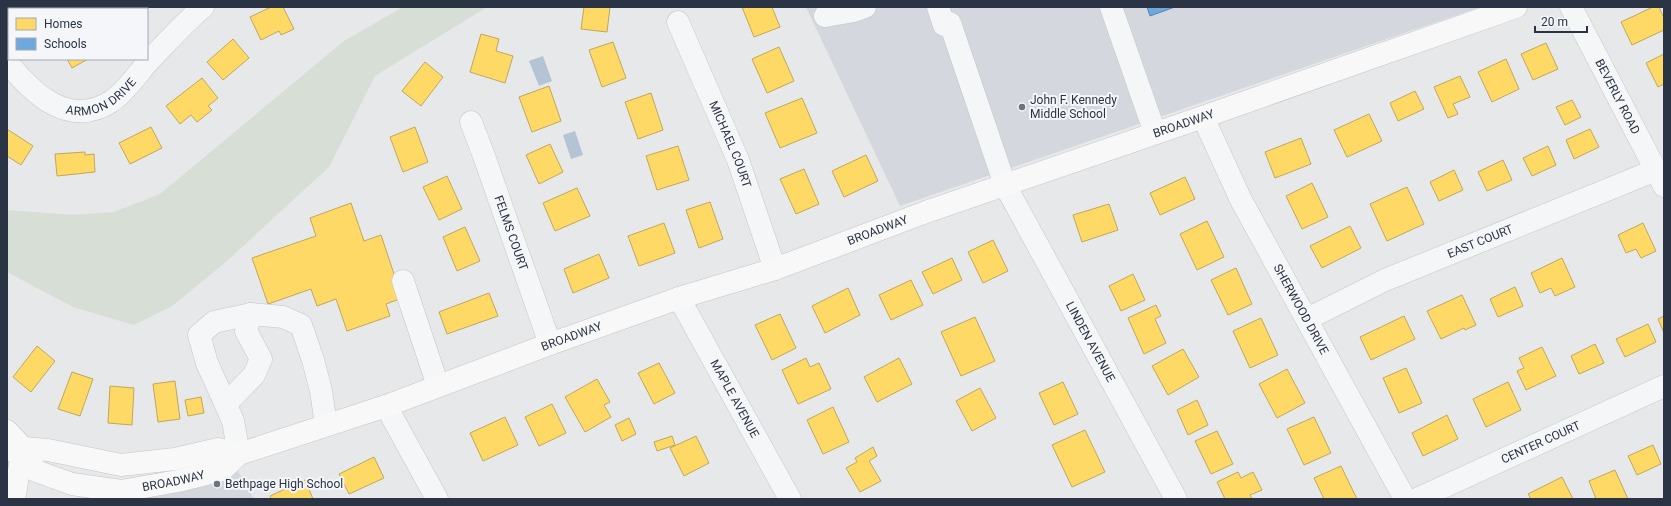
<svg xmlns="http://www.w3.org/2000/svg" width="1671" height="506" font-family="Roboto,sans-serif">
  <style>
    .built { fill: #d4d7dd }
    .green { fill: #d6ded6 }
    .water { fill: #b4c4d5 }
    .homes { fill: #ffd966; stroke: #bfa85c }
    .schools { fill: #6fa8dc; stroke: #5b85af }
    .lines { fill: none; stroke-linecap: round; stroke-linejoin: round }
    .minor-casing { stroke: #c4c6c8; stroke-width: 23 }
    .major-casing { stroke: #c2c5c8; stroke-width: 23 }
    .minor { stroke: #f5f6f7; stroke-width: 22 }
    .major { stroke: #f8f8f8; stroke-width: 22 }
    .poi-dot { fill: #6c737f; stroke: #f4f6f9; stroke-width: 1.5 }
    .labels { text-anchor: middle; stroke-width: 4; stroke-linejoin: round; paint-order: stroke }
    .street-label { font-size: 12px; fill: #2b3445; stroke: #f4f6f9 }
    .poi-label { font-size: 12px; fill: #2b3445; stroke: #f4f6f9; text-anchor: start }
  </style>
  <rect width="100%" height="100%" fill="#e6e8ea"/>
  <path class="built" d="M806,7H1480L900,206Z
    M237,469L254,499H140Z"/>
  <path class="green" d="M403,7H487L375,76L329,167L227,261L172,306L134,325L73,307L7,272V210L73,215L114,212L160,194L344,41Z"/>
  <path class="water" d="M543,56L552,81L539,86L529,61Z
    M575,131L583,155L571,159L563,135Z"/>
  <path class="homes" d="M107,7H141L138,9H105Z
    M271,7H283L294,29L281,35L279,31L261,40L250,17Z
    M584,7H610L607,32L581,29Z
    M742,7H772L780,27L754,37Z
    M1653,7H1659L1664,18V30L1632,45L1621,22Z
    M481,34L499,39L496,51L513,56L505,83L470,72Z
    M233,39L249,58L223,80L207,62Z
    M613,42L626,78L602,87L589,50Z
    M1546,43L1558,69L1533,80L1521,54Z
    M779,47L794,81L767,93L752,59Z
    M1664,54V84L1658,87L1646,63Z
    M67,59H88L72,68Z
    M1506,59L1519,89L1492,102L1478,72Z
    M425,62L443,77L421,106L402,91Z
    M1460,76L1470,97L1453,104L1458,114L1448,118L1434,87Z
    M202,78L218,98L208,106L212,110L197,122L191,115L180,124L166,106Z
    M549,86L561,121L532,132L519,97Z
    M1415,91L1424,109L1398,121L1390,103Z
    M651,93L663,130L638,139L625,102Z
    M802,98L817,133L780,148L765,113Z
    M1572,100L1581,117L1565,125L1556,107Z
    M1369,114L1382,141L1347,157L1334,130Z
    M151,127L162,148L130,164L119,143Z
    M415,127L428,162L403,172L390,137Z
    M7,129L33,146L21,165L7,156Z
    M1590,129L1599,147L1574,159L1566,140Z
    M1301,138L1311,164L1275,178L1265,152Z
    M550,144L563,172L539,184L526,155Z
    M678,146L689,180L657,190L646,156Z
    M1548,146L1556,165L1532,176L1523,158Z
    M85,152V155L94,154L95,172L57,176L55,154Z
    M866,155L878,181L844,197L832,171Z
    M1503,160L1512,180L1487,191L1478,172Z
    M804,169L819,204L796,214L780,179Z
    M1454,170L1463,190L1439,201L1430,182Z
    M447,176L462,209L439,220L423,187Z
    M1185,177L1195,199L1160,215L1150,193Z
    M1312,183L1328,217L1302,229L1286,196Z
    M1407,187L1424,224L1387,241L1370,204Z
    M577,188L590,216L555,231L543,203Z
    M710,202L723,239L699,248L686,210Z
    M351,203L364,241L381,235L402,298L386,304L390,316L347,331L336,299L317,306L311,289L268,304L252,258L316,236L310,218Z
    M1109,204L1118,230L1082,242L1073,215Z
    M1207,221L1224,257L1197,270L1180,234Z
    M664,223L675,253L639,266L628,236Z
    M1643,223L1656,251L1641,258L1636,249L1626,253L1618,235Z
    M1350,226L1361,248L1322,268L1310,246Z
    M465,227L480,261L457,271L443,237Z
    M993,240L1008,271L983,283L968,252Z
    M599,254L609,278L573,293L564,269Z
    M952,258L962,280L933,294L922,272Z
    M1562,258L1575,287L1555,296L1551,288L1540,293L1531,273Z
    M1236,268L1252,304L1228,315L1211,280Z
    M1133,274L1145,300L1121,311L1109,286Z
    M911,280L923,305L891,320L879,295Z
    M1515,287L1523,306L1498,317L1490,299Z
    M848,288L860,315L825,333L812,306Z
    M489,293L498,316L447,334L439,312Z
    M1462,295L1476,325L1465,330L1464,328L1441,339L1427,311Z
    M1156,305L1161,316L1155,319L1166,343L1144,354L1128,318Z
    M780,314L796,348L772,360L755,325Z
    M1404,316L1415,339L1371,360L1360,337Z
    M1664,316V333L1658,319Z
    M975,317L995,361L961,376L941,332Z
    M1261,318L1278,355L1250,368L1233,331Z
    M1648,324L1656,342L1625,357L1616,339Z
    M1595,344L1604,363L1579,374L1571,356Z
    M37,346L55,361L31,392L13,377Z
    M1542,347L1556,376L1526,390L1517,371L1524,368L1519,358Z
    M1183,349L1199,377L1168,395L1152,366Z
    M806,358L810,367L819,363L831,389L798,404L782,370Z
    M899,358L912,384L877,402L864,377Z
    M659,363L675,393L654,404L638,373Z
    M1406,368L1422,403L1399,413L1383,378Z
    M1287,369L1305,403L1277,418L1259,384Z
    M72,372L93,379L80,416L58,409Z
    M597,379L610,402L604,405L611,417L585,432L565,397Z
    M175,381L180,419L158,422L153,384Z
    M1063,382L1078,414L1054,425L1039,393Z
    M1508,382L1521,410L1486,427L1473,399Z
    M110,386L134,388L132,425L108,423Z
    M980,388L996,418L972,431L956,401Z
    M201,397L204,413L188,416L185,400Z
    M1197,400L1208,425L1188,435L1177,410Z
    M552,404L566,433L539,446L525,417Z
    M833,407L849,442L823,454L807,420Z
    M1447,415L1458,439L1423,456L1412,433Z
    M505,417L518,445L483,461L470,433Z
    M1314,417L1331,453L1304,465L1287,429Z
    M629,418L636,434L622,441L615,425Z
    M1085,430L1105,472L1072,487L1052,445Z
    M1217,431L1233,464L1211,474L1195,441Z
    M672,436L675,445L657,451L654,442Z
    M696,436L709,463L684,476L670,448Z
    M1653,445L1661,464L1637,475L1628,456Z
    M873,447L877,456L869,461L881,481L860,492L846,468L857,462L855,458Z
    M374,457L384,478L349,494L339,474Z
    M1341,466L1357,499H1324L1314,478Z
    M1615,470L1628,499H1596L1589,481Z
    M1238,472L1241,478L1253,472L1262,490L1250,495L1252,499H1225L1217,482Z
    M1562,477L1573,499H1531L1528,494Z
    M305,480L313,499H272L270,496Z"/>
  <path class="schools" d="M1147,7H1175L1150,16Z"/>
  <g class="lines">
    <g class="minor-casing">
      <g id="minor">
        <path id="s1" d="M938,7L944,25L950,23L1005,185L1176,499"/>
        <path d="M1111,7L1155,133"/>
        <path id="s2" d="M1571,7L1664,186"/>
        <path d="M825,16L854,11L865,7"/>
        <path id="s3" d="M678,22L738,160L775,269"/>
        <path id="s4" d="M7,62C33,94 69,129 112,101C126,91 136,76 147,63C163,46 185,22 203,7"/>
        <path id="s5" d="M1203,117L1241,200L1405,499"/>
        <path id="s6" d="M471,122L484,156L550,344"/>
        <path d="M403,281L438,386"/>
        <path id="s7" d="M679,298L790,499"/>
        <path id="s8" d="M1307,319L1385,280L1656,170"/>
        <path d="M226,404L254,375L261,359L246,331L251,314"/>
        <path d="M386,406L437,499"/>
        <path d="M239,454L233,421L207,363L199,335L214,322L251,314L283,317L301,325L313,360L321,391L326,425"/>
        <path id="s9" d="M1417,499L1664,386"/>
      </g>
    </g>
    <g class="major-casing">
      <g id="major">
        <path id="s10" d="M7,431L23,448L36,471L72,484L121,491L178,481L222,470L239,454L386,406L550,344L679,298L775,269L926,212L1203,117L1516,7"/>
        <path d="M13,451L23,448L48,450L121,465L175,459L218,449L239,454"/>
        <path d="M14,499L23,448"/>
      </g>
    </g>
    <use href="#minor" class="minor"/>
    <use href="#major" class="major"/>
  </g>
  <g class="poi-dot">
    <circle cx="1022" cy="107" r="4"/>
    <circle cx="217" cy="484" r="4"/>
  </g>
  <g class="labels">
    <g class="street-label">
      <text dy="4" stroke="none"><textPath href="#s4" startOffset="116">ARMON DRIVE</textPath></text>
      <text dy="4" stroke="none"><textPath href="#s2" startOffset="101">BEVERLY ROAD</textPath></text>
      <text dy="4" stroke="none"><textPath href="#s10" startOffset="1265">BROADWAY</textPath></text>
      <text dy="4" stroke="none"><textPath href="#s3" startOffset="133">MICHAEL COURT</textPath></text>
      <text dy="4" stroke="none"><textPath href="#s10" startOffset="941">BROADWAY</textPath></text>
      <text dy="4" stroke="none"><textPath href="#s6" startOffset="118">FELMS COURT</textPath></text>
      <text dy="4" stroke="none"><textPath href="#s8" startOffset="190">EAST COURT</textPath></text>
      <text dy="4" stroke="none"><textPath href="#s5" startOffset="216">SHERWOOD DRIVE</textPath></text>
      <text dy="4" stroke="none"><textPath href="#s10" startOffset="617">BROADWAY</textPath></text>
      <text dy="4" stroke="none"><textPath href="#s1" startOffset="375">LINDEN AVENUE</textPath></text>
      <text dy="4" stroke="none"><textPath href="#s7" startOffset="115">MAPLE AVENUE</textPath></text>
      <text dy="4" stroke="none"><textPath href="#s9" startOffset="136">CENTER COURT</textPath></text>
      <text dy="4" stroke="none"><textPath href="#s10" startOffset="191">BROADWAY</textPath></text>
    </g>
    <g class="poi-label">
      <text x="1030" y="104">John F. Kennedy<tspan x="1030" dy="14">Middle School</tspan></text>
      <text x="225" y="488">Bethpage High School</text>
    </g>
  </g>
  <rect width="1671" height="506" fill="none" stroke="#2b3445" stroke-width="16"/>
  <rect x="8" y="8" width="140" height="52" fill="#f4f6f9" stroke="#a4a8b1"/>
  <rect x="16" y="18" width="20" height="12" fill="#ffd966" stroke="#a4a8b1"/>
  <text x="44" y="28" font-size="12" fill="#2b3445">Homes</text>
  <rect x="16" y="38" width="20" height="12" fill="#6fa8dc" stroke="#a4a8b1"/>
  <text x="44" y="48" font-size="12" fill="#2b3445">Schools</text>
  <path d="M1535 26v6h52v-6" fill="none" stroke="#2b3445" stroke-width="2"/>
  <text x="1541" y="26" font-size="12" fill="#2b3445" stroke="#f4f6f9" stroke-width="3" paint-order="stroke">20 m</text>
</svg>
